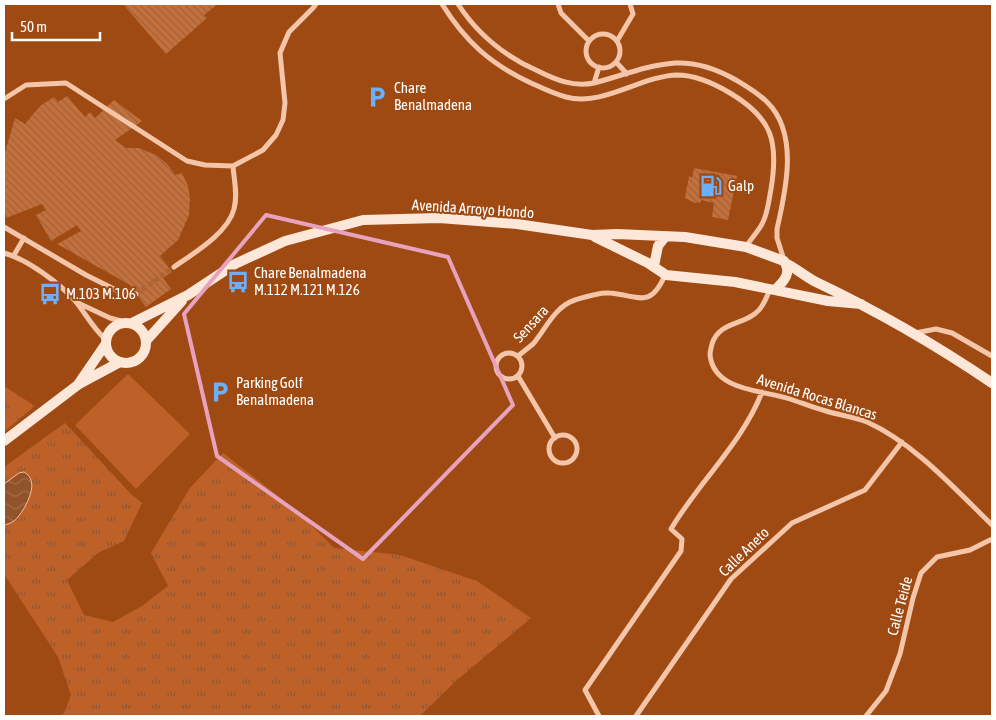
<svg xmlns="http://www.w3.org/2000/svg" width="996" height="720" font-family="'Asap Condensed',sans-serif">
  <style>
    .grass { fill: url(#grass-tufts) }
    .pitch { fill: #be6129 }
    .water { fill: url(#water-waves); stroke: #f8bd9a }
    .building { fill: url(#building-back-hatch) }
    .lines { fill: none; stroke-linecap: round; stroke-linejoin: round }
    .street-tunnel { stroke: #ad6536; stroke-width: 5; stroke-dasharray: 5 2.5; stroke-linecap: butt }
    .street { stroke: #f4c5a8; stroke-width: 5 }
    .secondary { stroke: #fde7d9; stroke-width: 10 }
    .marked { fill: none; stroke: #e7a3bd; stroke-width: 4; stroke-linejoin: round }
    .labels { text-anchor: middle; stroke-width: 4; stroke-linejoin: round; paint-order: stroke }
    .poi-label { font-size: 15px; fill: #fff; stroke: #9e4a12; text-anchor: start }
    .street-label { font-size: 15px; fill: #fff; stroke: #9e4a12 }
  </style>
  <defs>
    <pattern id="grass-tufts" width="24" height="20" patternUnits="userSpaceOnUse" patternTransform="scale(1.25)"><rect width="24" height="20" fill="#be6129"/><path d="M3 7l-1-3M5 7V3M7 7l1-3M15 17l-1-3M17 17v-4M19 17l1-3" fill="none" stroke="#8b5839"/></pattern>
    <pattern id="water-waves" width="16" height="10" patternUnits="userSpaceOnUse" patternTransform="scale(1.25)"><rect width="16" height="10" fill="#91532a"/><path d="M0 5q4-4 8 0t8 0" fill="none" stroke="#a26d4a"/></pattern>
    <pattern id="building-back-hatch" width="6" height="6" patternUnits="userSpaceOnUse" patternTransform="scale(1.25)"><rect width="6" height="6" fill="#c5703b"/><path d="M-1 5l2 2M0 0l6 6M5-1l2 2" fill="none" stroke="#9b6341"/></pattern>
  </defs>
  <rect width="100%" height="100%" fill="#9e4a12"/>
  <path class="grass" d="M4,386L35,406L4,432Z
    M65,423L131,494L142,503L124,541L98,553L67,580L84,615L113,622L142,606L168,586L151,553L190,488L223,453L296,510L334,548L400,555L477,581L531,618L456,681L420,716H61L64,713L71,695L58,657L4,574V467Z"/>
  <path class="pitch" d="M128,374L190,434L136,489L75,425Z"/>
  <path class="water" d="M24,472C41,481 26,507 18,517C14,522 9,524 4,525V484L19,473Z"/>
  <path class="building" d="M123,4H218L204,15L207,18L166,54Z
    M67,96L85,117L90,112L95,118L114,100L142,121L115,140L126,148H139L156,155L167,164L175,175L182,173L188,186L190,198L189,215L178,240L160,256L172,272L163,278L171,289L146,307L130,285L57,244L81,231L77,225L51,241L36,215L46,210L42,204L6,218L4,202V156L15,118L25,124L40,106L54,97L58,102Z
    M694,168L737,176L728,220L712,217L714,203L701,200V202L695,203L685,198L689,176L692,178Z"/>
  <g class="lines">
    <path class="street-tunnel" d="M136,294L174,267"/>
    <path class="street" d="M442,4C465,41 490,64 531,83C542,88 554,94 566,97C602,107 641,76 677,75C695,75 715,84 730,93C772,118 779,141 771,189C769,199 768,212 763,222C759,231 751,238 746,247
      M458,4C478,35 504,56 538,71C556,80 573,87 594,83C621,76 647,65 675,63C697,62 717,69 736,80C746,86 758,93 767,102C799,133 786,190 777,229V238L784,260
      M558,4L561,13L589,41
      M586 51a17 17 0 1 1 34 0a17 17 0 1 1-34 0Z
      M617,41L633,14L630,4
      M616,62L627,74
      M594,83L599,67
      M4,99L26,85L66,83L187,161L205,165L233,166L263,150L276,135L283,120L285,103L280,53L289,32L313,8L316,4
      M4,227L86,275L122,293L136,294
      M4,253C27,259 61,284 77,303C86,315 94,329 106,340
      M14,255L24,238
      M174,267C194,253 228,233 234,209C238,195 234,180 233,166
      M770,289C767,297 764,304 759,310C746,325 719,321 712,344C711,348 710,352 710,355C714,392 764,390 790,399C802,403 814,408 826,411C839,415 854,417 867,422C914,443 955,489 992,525
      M76,302L110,318L125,322
      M915,333L936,329L952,333L992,356
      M496 366a13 13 0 1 1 26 0a13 13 0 1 1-26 0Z
      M518,356C523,352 528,348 533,344C545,330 555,306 575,300C585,297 599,292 609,293C638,295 650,310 665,275
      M518,376L555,438
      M549 449a14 14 0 1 1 28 0a14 14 0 1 1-28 0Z
      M599,716L585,690L681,551L682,539L671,529C698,483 743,442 762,392
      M636,716L731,579L792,523L865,490L902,442
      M866,716L886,691L900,654L913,598L921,573L937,557L970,550L992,539"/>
    <path class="secondary" d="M595,237L648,263L666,275L735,282L828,301L861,304
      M787,264C797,269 806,277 816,282C877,311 936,345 992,383
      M654,266L658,246L665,237
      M106 343a20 20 0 1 1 40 0a20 20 0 1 1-40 0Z
      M132,323L188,295L235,264L285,241L363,220L439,218L517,224L592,235L617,234L685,237L746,247L784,261C792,273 784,281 776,289
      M146,341L182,301
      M79,383L105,345
      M4,441L79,384L120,362"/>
  </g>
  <path class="marked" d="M266,215L448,257L513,405L363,559L217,456L184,314Z"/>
  <defs>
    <g id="parking-bare" transform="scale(1.725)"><path d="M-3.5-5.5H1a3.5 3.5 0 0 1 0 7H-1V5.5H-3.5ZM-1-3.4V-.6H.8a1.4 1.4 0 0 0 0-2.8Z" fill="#6cafff" stroke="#9e4a12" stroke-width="2.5" paint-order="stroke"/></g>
    <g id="fuel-bare" transform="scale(1.725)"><path d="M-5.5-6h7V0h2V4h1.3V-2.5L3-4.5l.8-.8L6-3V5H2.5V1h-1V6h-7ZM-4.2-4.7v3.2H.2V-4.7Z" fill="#6cafff" stroke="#9e4a12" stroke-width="2.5" paint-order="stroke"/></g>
    <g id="bus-bare" transform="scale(1.725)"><path d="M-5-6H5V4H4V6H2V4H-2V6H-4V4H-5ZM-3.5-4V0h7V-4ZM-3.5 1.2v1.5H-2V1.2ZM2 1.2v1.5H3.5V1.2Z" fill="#6cafff" stroke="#9e4a12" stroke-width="2.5" paint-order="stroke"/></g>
  </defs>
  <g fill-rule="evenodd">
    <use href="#parking-bare" x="377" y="97"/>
    <use href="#fuel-bare" x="711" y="186"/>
    <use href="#bus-bare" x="238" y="282"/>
    <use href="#bus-bare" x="50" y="294"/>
    <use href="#parking-bare" x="220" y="392"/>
  </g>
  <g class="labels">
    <g class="poi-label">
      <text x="394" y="93">Chare<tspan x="394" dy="17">Benalmadena</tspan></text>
      <text x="728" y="191">Galp</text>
      <text x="254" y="278">Chare Benalmadena<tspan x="254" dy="17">M.112 M.121 M.126</tspan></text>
      <text x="66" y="299">M.103 M.106</text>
      <text x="236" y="388">Parking Golf<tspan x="236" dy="17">Benalmadena</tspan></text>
    </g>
    <g class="street-label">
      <text transform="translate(473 209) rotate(4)" y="5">Avenida Arroyo Hondo</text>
      <text transform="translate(531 324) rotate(-48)" y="5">Sensara</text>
      <text transform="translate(817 397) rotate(17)" y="5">Avenida Rocas Blancas</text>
      <text transform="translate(744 552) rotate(-44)" y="5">Calle Aneto</text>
      <text transform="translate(900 606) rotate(-75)" y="5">Calle Teide</text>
    </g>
  </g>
  <rect width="996" height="720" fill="none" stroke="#ffffff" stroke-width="10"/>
  <path d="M12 32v8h88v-8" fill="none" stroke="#ffffff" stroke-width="2.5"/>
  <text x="20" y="32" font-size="15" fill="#ffffff" stroke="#9e4a12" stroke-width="4" paint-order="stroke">50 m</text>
</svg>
